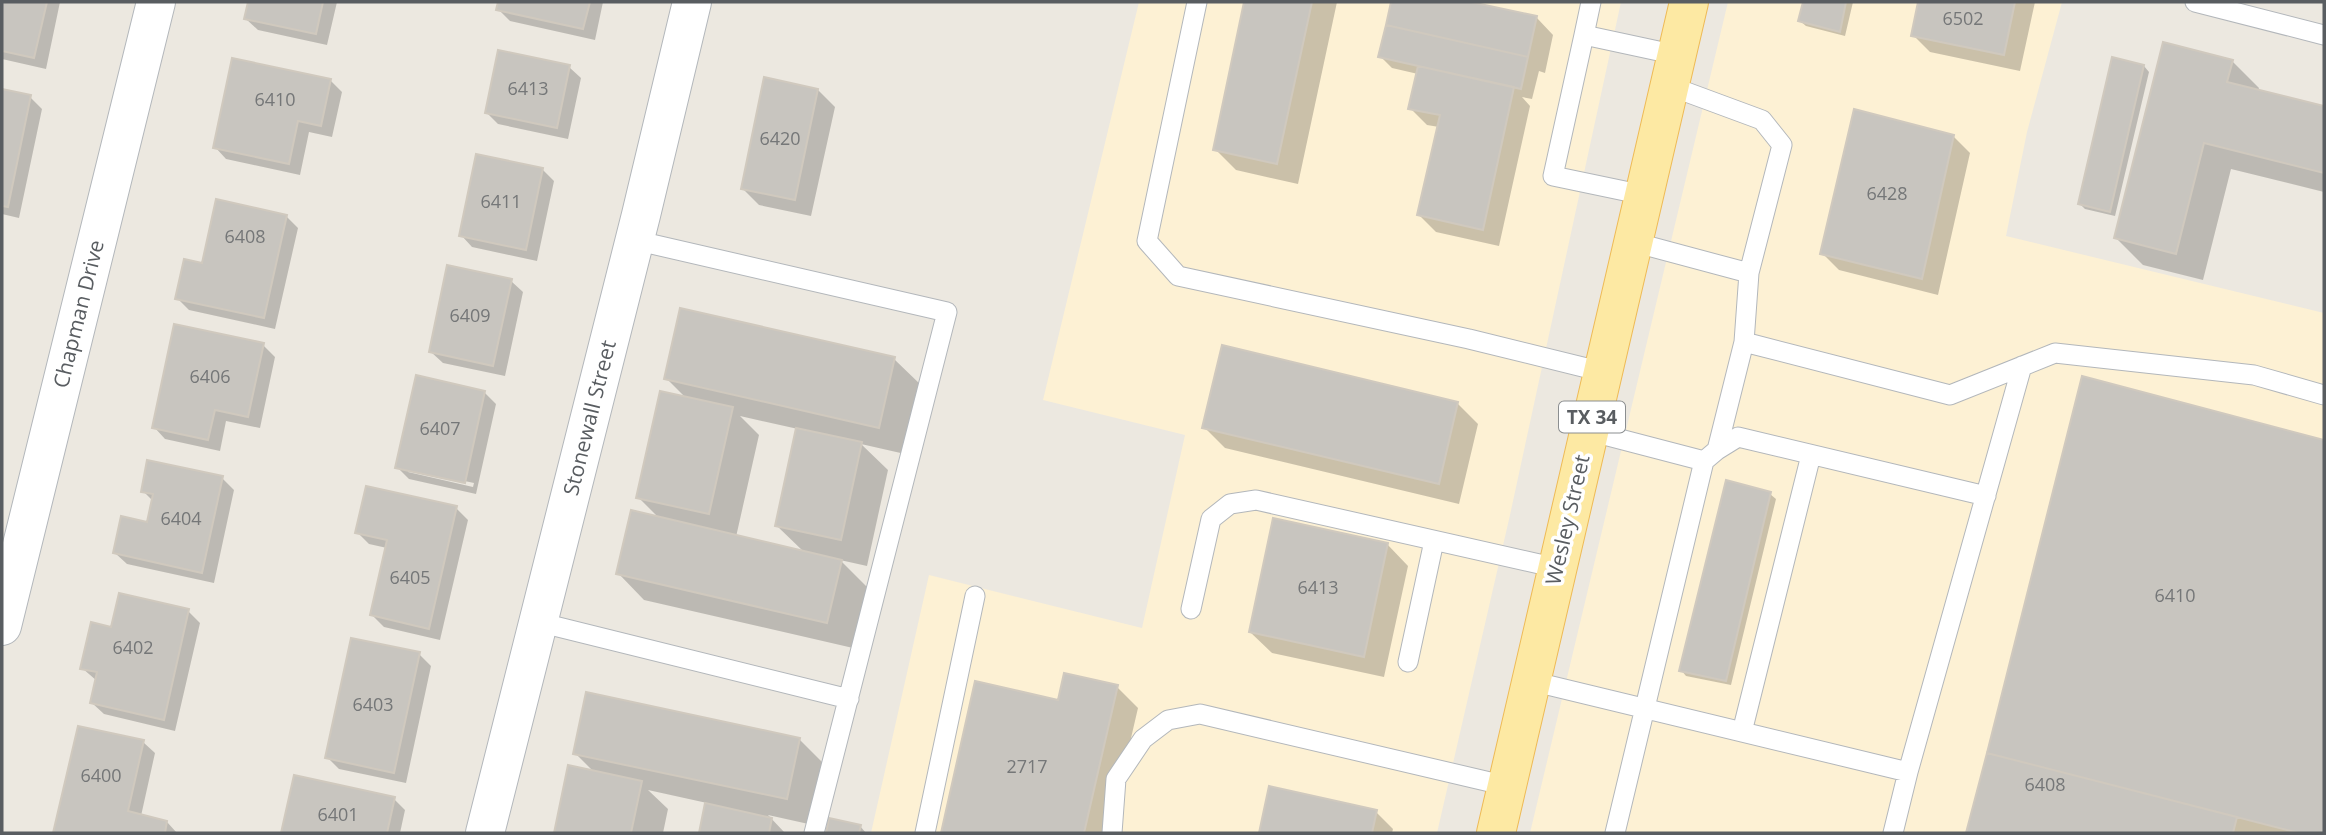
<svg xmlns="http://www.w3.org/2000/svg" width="2326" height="835" font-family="'Open Sans',sans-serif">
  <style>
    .commercial { fill: #fdf1d4 }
    .shadow { fill: #0003; fill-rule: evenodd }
    .building { fill: #c8c5bf; stroke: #d0c9be; stroke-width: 2 }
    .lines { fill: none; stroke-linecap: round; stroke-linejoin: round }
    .service-casing { stroke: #b3b7bb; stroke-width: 21 }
    .minor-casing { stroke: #b3b7bb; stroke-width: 40 }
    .tertiary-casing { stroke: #b3b7bb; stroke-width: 40 }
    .primary-casing { stroke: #eeba56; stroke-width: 40 }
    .service { stroke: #fff; stroke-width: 19 }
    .minor { stroke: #fff; stroke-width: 38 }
    .tertiary { stroke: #fff; stroke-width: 38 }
    .primary { stroke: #fde9a3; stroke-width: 38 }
    .labels { text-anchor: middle; stroke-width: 7; stroke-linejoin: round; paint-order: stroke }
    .number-label { font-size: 18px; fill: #757778 }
    .shield { fill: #fff; stroke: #8b8e90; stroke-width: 2 }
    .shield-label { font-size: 19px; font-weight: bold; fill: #595d61 }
    .street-label { font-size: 21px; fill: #595d61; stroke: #fff }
  </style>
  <rect width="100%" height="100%" fill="#ece8e0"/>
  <path class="commercial" d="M1139,2H1621L1510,515L1437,833H871L929,575L1142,628L1185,435L1043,400Z
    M1728,2H2062L2027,132L2006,236L2324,313V833H1530Z"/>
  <path class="shadow" d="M2,2H60L46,69L2,59Z
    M250,2H337L327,45L258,30L246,19Z
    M500,2H603L595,40L510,21L498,9Z
    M1246,2H1337L1298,184L1236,170L1215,149Z
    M1393,2H1463L1537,18L1553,35L1545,73L1539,71L1532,99L1522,97L1530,106L1499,246L1436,232L1419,215L1439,127L1427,125L1410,108L1418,74L1392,68L1380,56Z
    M1804,2H1853L1845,36L1806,26L1800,21Z
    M1920,2H2035L2020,71L1930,52L1913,35Z
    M2232,61L2259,88L2258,91L2324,108V192L2231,169L2203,280L2143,265L2116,238Z
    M2144,66L2149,72L2115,216L2085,209L2080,204Z
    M569,67L581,78L568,139L498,124L487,113Z
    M330,80L342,92L332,137L309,132L300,175L226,159L215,147Z
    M818,90L835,107L811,216L759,205L742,188Z
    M2,91L30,97L42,109L19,218L2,214Z
    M1953,136L1970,153L1938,295L1839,270L1822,253Z
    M543,170L554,181L537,261L472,247L461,235Z
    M286,216L298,228L275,329L189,310L177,298L203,265Z
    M511,281L523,292L505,376L443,363L431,352Z
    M263,345L275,357L260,428L226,421L220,451L165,439L154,427Z
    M894,359L921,385L905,454L861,444L888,470L867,566L840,560L868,588L853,648L644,600L618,573L659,518L638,497L686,398L666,378ZM740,416L798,429L777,526L804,552L736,537L759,435Z
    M2083,378L2324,442V833H1968Z
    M484,392L496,404L476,494L409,479L397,467ZM408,469L474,483L473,487L408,472Z
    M1457,403L1478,424L1459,504L1225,448L1204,427Z
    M222,478L234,490L214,583L127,564L115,553L148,524L153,501L143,491Z
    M1770,494L1776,499L1731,685L1686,676L1681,670Z
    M456,508L468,520L440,640L384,627L372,615L387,548L369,544L357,532Z
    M1387,544L1408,566L1384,677L1272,653L1250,632Z
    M188,611L200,623L175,731L104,714L92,703L97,681L82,668L112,629Z
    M419,654L431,666L406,783L339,769L327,757Z
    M977,683L1060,702L1117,687L1138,708L1109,833H942Z
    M79,728L143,742L155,753L141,816L167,822L177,833H55Z
    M799,739L826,766L813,825L768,815L785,833H701L707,803L648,790L668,809L663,833H556L570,768L595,773L575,753Z
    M295,777L394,799L405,810L400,833H283Z
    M1271,788L1376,812L1393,829L1392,833H1261Z
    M830,820L860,826L866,833H828Z"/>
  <path class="building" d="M2,2H47L34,58L2,51Z
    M248,2H323L316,34L244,19Z
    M498,2H590L583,29L496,10Z
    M1244,2H1312L1277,164L1213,150Z
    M1391,2H1471L1537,16L1528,57L1386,25Z
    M1803,2H1846L1840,32L1798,21Z
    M1918,2H2015L2004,55L1911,36Z
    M1386,25L1528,57L1521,89L1378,57Z
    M2163,42L2233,60L2227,82L2324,106V173L2204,143L2176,254L2114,238Z
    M498,50L570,65L557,128L485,113Z
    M2112,57L2144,65L2110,212L2078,204Z
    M232,58L331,79L321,126L298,121L289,164L213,148Z
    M1418,66L1514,87L1483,230L1417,215L1440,115L1408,109Z
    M764,77L818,89L795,200L741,189Z
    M2,89L31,95L8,207L2,206Z
    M1854,109L1954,135L1922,279L1820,254Z
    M476,154L543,168L526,250L459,236Z
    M216,199L287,215L264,318L175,299L184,259L202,263Z
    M447,265L512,279L493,366L429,352Z
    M680,308L895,357L879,428L664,379Z
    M174,324L264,343L248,417L215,410L208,440L152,428Z
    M1222,345L1458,402L1439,484L1202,428Z
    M416,375L485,391L465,483L395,468Z
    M2082,376L2324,440V833H2299L1987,753Z
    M660,391L733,407L709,514L636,498Z
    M796,428L862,442L841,540L775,526Z
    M147,460L223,476L202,573L113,553L121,516L147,522L153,494L141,492Z
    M1726,480L1771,492L1726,681L1679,671Z
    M366,486L457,506L429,629L370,615L387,540L355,533Z
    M631,510L842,560L827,623L616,574Z
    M1273,518L1388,543L1364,657L1249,632Z
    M119,593L189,609L164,720L90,703L97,672L80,669L91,622L111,627Z
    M351,638L420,652L394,773L325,758Z
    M1064,673L1118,685L1084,833H941L975,681L1058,700Z
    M586,692L800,738L787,799L573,754Z
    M78,726L144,740L128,811L167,821L165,833H53Z
    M1987,753L2237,817L2233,833H1966Z
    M568,765L642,781L631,833H554Z
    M294,775L395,797L387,833H281Z
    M1269,786L1377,810L1372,833H1259Z
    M705,803L772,818L769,833H699Z
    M829,818L861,825L859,833H826Z"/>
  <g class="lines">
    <g class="service-casing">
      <path id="service" d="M1197,2L1147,241L1178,276L1469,339L1603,372
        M2195,2L2324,35
        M1584,35L1591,2
        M1670,86L1762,120L1782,145L1749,273
        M1644,195L1553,176L1584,35L1677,55
        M634,240L947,312L814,833
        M1633,242L1749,273L1744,342L1717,450
        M1744,342L1950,395L2055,353L2254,375L2324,395
        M1589,431L1704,461
        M1191,609L1211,519L1230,504L1256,500L1557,568
        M538,622L849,699
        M1408,662L1434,541
        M1531,681L1908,772
        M1742,732L1811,455
        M925,833L975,596
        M1112,833L1116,779L1143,739L1168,720L1200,714L1507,786
        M1615,833L1704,461L1717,450L1738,437L1986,496
        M1893,833L1908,772L2022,366"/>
    </g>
    <g class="minor-casing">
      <path id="minor" d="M2,626L156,2"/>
    </g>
    <g class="tertiary-casing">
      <path id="tertiary" d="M485,833L641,215L692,2"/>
    </g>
    <g class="primary-casing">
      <path id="primary" d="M1496,833L1689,2"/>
    </g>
    <use href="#service" class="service"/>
    <use href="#minor" class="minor"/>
    <use href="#tertiary" class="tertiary"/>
    <use href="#primary" class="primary"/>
  </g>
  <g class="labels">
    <g class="number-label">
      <text x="1963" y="25">6502</text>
      <text x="528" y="95">6413</text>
      <text x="275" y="106">6410</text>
      <text x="780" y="145">6420</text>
      <text x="1887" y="200">6428</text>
      <text x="501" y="208">6411</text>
      <text x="245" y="243">6408</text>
      <text x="470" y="322">6409</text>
      <text x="210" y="383">6406</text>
      <text x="440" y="435">6407</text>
      <text x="181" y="525">6404</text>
      <text x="410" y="584">6405</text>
      <text x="1318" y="594">6413</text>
      <text x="2175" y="602">6410</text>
      <text x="133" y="654">6402</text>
      <text x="373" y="711">6403</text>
      <text x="1027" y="773">2717</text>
      <text x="101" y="782">6400</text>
      <text x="2045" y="791">6408</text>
      <text x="338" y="821">6401</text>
    </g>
    <rect class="shield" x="1559" y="401.5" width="66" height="31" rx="5"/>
    <g class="shield-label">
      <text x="1592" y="424">TX 34</text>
    </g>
    <g class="street-label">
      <text transform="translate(79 314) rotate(-76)" y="7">Chapman Drive</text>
      <text transform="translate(590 418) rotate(-76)" y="7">Stonewall Street</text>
      <text transform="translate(1568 520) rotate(-77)" y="7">Wesley Street</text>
    </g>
  </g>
  <rect width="2326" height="835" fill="none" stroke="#595d61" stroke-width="7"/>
</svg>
